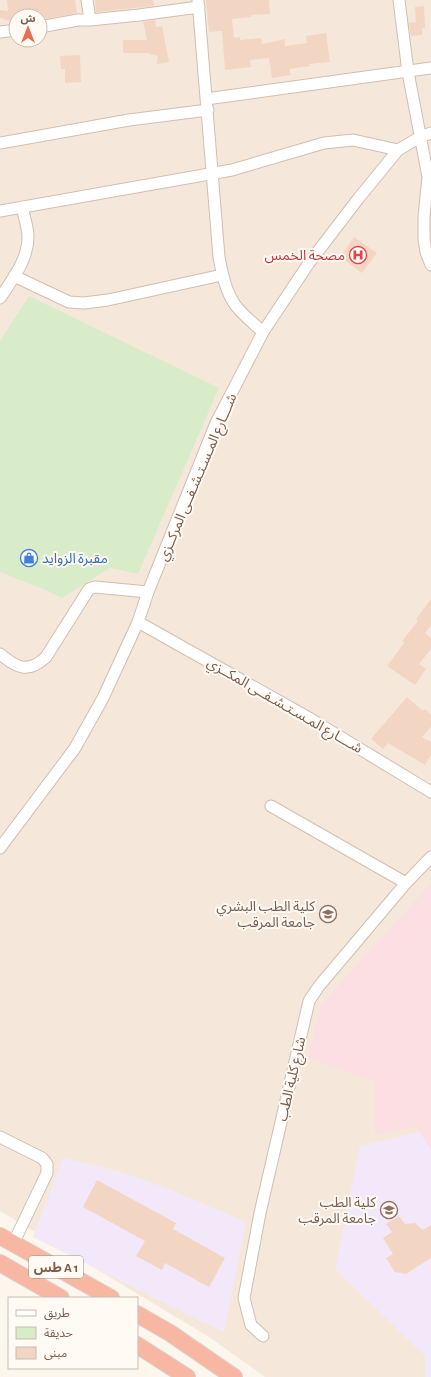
<svg xmlns="http://www.w3.org/2000/svg" width="431" height="1377" font-family="'Alegreya Sans','Noto Sans Arabic',sans-serif">
  <style>
    .residential { fill: #f5e8da; fill-rule: evenodd }
    .education { fill: #f3e8fa }
    .medical { fill: #fbdfe3 }
    .green { fill: #d8ecc9 }
    .building { fill: #f3d5c3 }
    .lines { fill: none; stroke-linecap: round; stroke-linejoin: round }
    .minor-casing { stroke: #d1beb0; stroke-width: 13 }
    .highway-casing { stroke: #dad1cd; stroke-width: 18 }
    .minor { stroke: #fff; stroke-width: 11 }
    .highway { stroke: #f7b7a3; stroke-width: 16 }
    .labels { text-anchor: middle; stroke-width: 4; stroke-linejoin: round; paint-order: stroke }
    .shield { fill: #fffaf3; stroke: #a28b7f; stroke-width: 1 }
    .shield-label { font-size: 13px; font-weight: bold; fill: #7a5c4d }
    .health-label { font-size: 14px; fill: #be3a42; stroke: #fffaf3; text-anchor: end }
    .street-label { font-size: 14px; fill: #7a5c4d; stroke: #fffaf3 }
    .shop-label { font-size: 14px; fill: #366cbe; stroke: #fffaf3; text-anchor: start }
    .education-label { font-size: 14px; fill: #785e54; stroke: #fffaf3; text-anchor: end }
  </style>
  <rect width="100%" height="100%" fill="#fdf6ec"/>
  <path class="residential" d="M0,0H431V1377H265L209,1337L0,1211ZM16,16H40V40H16Z"/>
  <path class="education" d="M420,1132L431,1150V1377H425V1356L335,1269L360,1146Z
    M63,1158L118,1171L171,1190L246,1222L224,1332L194,1318L33,1237Z"/>
  <path class="medical" d="M431,884V1150L417,1127L375,1135V1082L308,1058L320,1007L381,938Z"/>
  <path class="green" d="M29,296L219,388L138,574L110,568L62,598L43,589L0,572V341Z"/>
  <path class="building" d="M7,0H75L77,13L40,20V16H16L15,23L0,18V10L8,11Z
    M95,0H153L154,6L96,12Z
    M206,0H269L270,14L251,15V17L232,19L234,38L240,37V40L261,38L262,44L285,39V46L307,43L306,36L326,33L330,62L309,64L310,66L289,69L291,75L272,78L269,58L250,60L251,67L225,70L222,31L209,32Z
    M424,6L425,28H422V35L411,36L409,23L416,22L415,7Z
    M155,20L156,27L162,26L169,62L157,64L158,56L150,54L149,53H123V40H147L143,22Z
    M80,55L81,82L65,83V69H61L60,56Z
    M354,237L377,253L362,273L340,257Z
    M431,599V625L425,633L431,638V649L419,664L426,669L415,685L387,666L404,643L402,641L418,621L416,619Z
    M407,697L423,711L425,709L431,715V727L422,737L431,742V755L425,765L388,743L383,749L371,739Z
    M97,1180L176,1223L173,1229L225,1258L209,1287L165,1263L162,1270L136,1256L145,1241L83,1207Z
    M399,1216L405,1224L415,1223L423,1230L431,1225V1258L406,1274L395,1272L386,1258L393,1254L383,1238L392,1232L386,1224Z"/>
  <g class="lines">
    <g class="minor-casing">
      <path id="minor" d="M87,0L90,20
        M198,0L219,257C222,273 226,293 236,306C244,316 254,324 263,332
        M399,0L408,72L428,177L424,216V239L426,252L431,265
        M40,27L78,20H90L139,15L199,7
        M0,32L16,30
        M206,99L431,68
        M0,143L129,120L208,110
        M0,211L232,170L324,143L353,140L398,150
        M14,276L69,302L84,303L108,300L222,275
        M0,298C12,280 28,260 28,237C28,227 24,217 22,207
        M138,622L309,718L431,792
        M0,654C17,668 28,674 46,657L89,589L95,587L148,592
        M271,806L406,883
        M0,848L75,748L103,698L138,622L148,592L216,423L263,332L309,263L358,199L398,150L420,137L431,133
        M0,1137L42,1158L47,1164V1173L13,1244
        M263,1336L251,1325L244,1298L260,1213L309,1001L319,986L406,883L431,857"/>
    </g>
    <g class="highway-casing">
      <path id="highway" d="M0,1236L111,1298
        M0,1263L61,1298
        M137,1314L170,1333L234,1377
        M137,1345L187,1377"/>
    </g>
    <use href="#minor" class="minor"/>
    <use href="#highway" class="highway"/>
  </g>
  <defs>
    <g id="hospital-ring" transform="scale(0.9)"><circle r="9.5" fill="#fffaf3" stroke="#e0444e" stroke-width="1.5"/><path d="M-5-5h3v3.5h4V-5h3V5h-3V1.5h-4V5h-3Z" fill="#e0444e"/></g>
    <g id="shop-ring" transform="scale(0.9)"><circle r="9.5" fill="#fffaf3" stroke="#3f7fe0" stroke-width="1.5"/><path d="M-5-2.5h2.3a2.7 3.5 0 0 1 5.4 0H5L5.5 6h-11ZM-1.5-2.5h3a1.5 2.3 0 0 0-3 0Z" fill="#3f7fe0"/></g>
    <g id="university-ring" transform="scale(0.9)"><circle r="9.5" fill="#fffaf3" stroke="#8d6e63" stroke-width="1.5"/><path d="M0-5L7-2L0 1L-7-2ZM-4 1L0 2.5L4 1V4Q0 6-4 4Z" fill="#8d6e63"/></g>
  </defs>
  <g fill-rule="evenodd">
    <use href="#hospital-ring" x="358" y="255"/>
    <use href="#shop-ring" x="29" y="558"/>
    <use href="#university-ring" x="328" y="914"/>
    <use href="#university-ring" x="389" y="1210"/>
  </g>
  <g class="labels">
    <rect class="shield" x="29" y="1256" width="54" height="22" rx="3"/>
    <g class="shield-label">
      <text x="56" y="1272">طس A 1</text>
    </g>
    <g class="health-label">
      <text x="345" y="260">مصحة الخمس</text>
    </g>
    <g class="street-label">
      <text transform="translate(197 477) rotate(-67)" y="5">شــــارع المـسـتـشـفــى المركــزي</text>
      <text transform="translate(285 705) rotate(30)" y="5">شــــارع المـسـتـشـفــى المكــزي</text>
      <text transform="translate(291 1079) rotate(-77)" y="5">شارع كلية الطب</text>
    </g>
    <g class="shop-label">
      <text x="42" y="563">مقبرة الزوايد</text>
    </g>
    <g class="education-label">
      <text x="315" y="911">كلية الطب البشري<tspan x="315" dy="16">جامعة المرقب</tspan></text>
      <text x="376" y="1207">كلية الطب<tspan x="376" dy="16">جامعة المرقب</tspan></text>
    </g>
  </g>
  <rect x="8" y="1297" width="130" height="72" fill="#fffaf3" stroke="#cabbb1"/>
  <rect x="16" y="1310" width="20" height="6" fill="#ffffff" stroke="#cabbb1"/>
  <text x="44" y="1317" font-size="12" fill="#7a5c4d">طريق</text>
  <rect x="16" y="1327" width="20" height="12" fill="#d8ecc9" stroke="#cabbb1"/>
  <text x="44" y="1337" font-size="12" fill="#7a5c4d">حديقة</text>
  <rect x="16" y="1347" width="20" height="12" fill="#f3d5c3" stroke="#cabbb1"/>
  <text x="44" y="1357" font-size="12" fill="#7a5c4d">مبنى</text>
  <g transform="translate(28 28)"><circle r="19" fill="#fffaf3" stroke="#cabbb1"/>
  <path d="M0-3L7 15L0 10L-7 15Z" fill="#e76f51"/>
  <text y="-6" font-size="11" font-weight="bold" text-anchor="middle" fill="#7a5c4d">ش</text>
  </g>
</svg>
